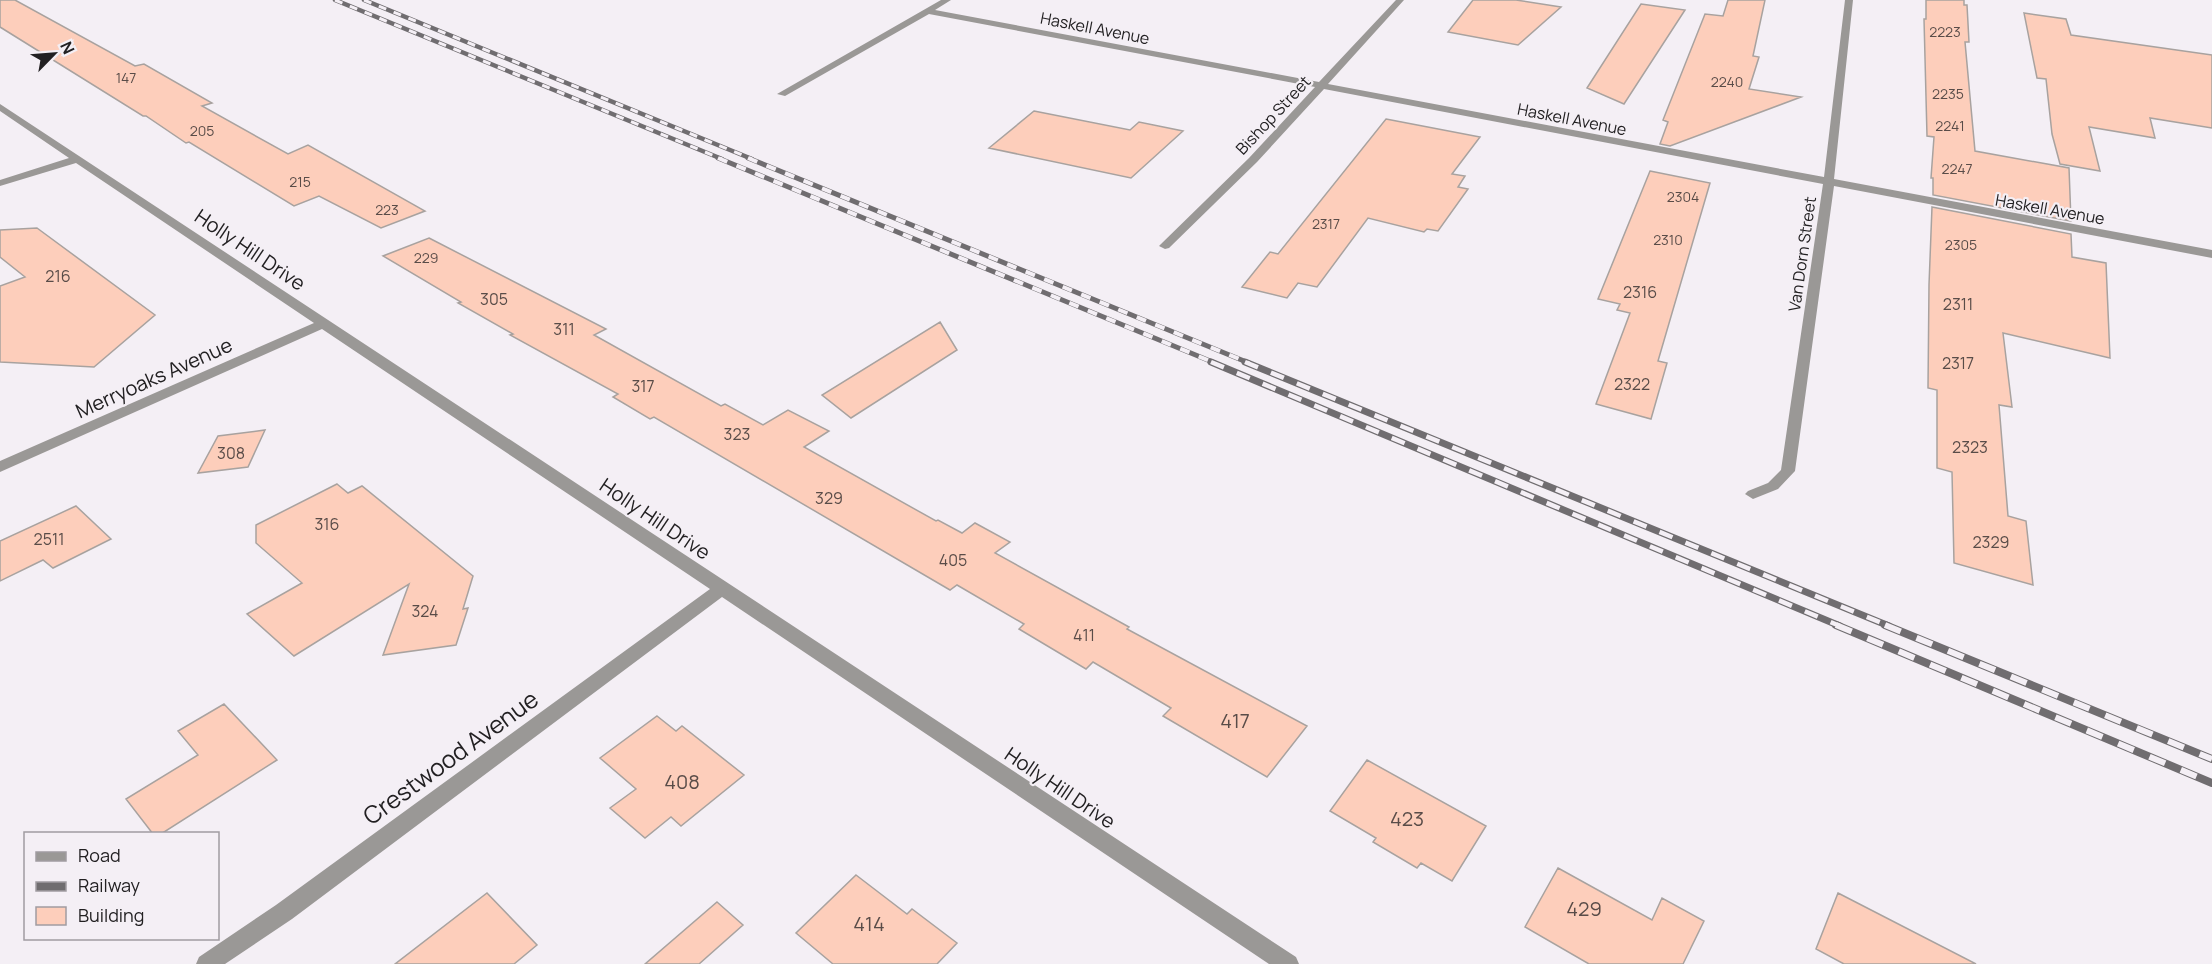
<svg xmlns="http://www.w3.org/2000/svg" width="2212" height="964" font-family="Manrope,sans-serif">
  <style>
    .building { fill: #fdcebb; stroke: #a8a29f; stroke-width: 1.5 }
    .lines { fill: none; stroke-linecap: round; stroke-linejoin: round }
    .minor { fill: #9a9896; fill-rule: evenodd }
    .rail-far3-casing { stroke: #706d70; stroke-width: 4.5 }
    .rail-far2-casing { stroke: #706d70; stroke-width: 5 }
    .rail-far1-casing { stroke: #706d70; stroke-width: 7 }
    .rail-casing { stroke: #706d70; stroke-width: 8 }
    .rail-far3 { stroke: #f4eff5; stroke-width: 3; stroke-dasharray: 8; stroke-linecap: butt }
    .rail-far2 { stroke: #f4eff5; stroke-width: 4; stroke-dasharray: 10; stroke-linecap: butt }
    .rail-far1 { stroke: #f4eff5; stroke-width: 4.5; stroke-dasharray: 14; stroke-linecap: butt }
    .rail { stroke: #f4eff5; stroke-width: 6; stroke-dasharray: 17; stroke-linecap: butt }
    .labels { text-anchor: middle; stroke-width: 4.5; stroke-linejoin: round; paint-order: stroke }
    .far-number-label { font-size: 14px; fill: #594c48 }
    .far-street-label { font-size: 16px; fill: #222022; stroke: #f4eff5 }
    .number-label { font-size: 16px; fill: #594c48 }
    .street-label { font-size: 20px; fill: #222022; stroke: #f4eff5 }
    .near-number-label { font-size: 20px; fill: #594c48 }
    .near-street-label { font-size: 24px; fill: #222022; stroke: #f4eff5 }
  </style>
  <rect width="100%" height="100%" fill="#f4eff5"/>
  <path class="building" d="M0,0H15L135,66L144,64L212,103L202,106L288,154L308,145L425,211L381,228L319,196L294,206L189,142L186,143L146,116H143L0,27Z
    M1473,0H1516L1561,7L1518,45L1448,32Z
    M1728,0H1765L1753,56L1759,57L1749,89L1801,97L1670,146L1660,144L1668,122L1663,120L1705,14L1723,16Z
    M1926,0H1964V5H1967L1969,42H1965L1975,151L2069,168L2071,221L1933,195V178H1931L1934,137L1927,136L1924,19H1926Z
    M1641,4L1685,10L1624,104L1587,88Z
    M2024,13L2066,19L2071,35L2212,55V128L2150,118L2155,138L2089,127L2100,171L2060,164L2052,134L2046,79L2037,78Z
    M1034,111L1130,130L1139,122L1183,131L1131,178L989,148Z
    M1386,119L1480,137L1452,174L1465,176L1458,187L1468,189L1438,231L1427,229L1424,232L1368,218L1317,287L1298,283L1287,298L1242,287L1270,252L1278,254Z
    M1650,171L1710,183L1658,361L1667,363L1651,419L1596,404L1630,313L1617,310L1620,304L1598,299Z
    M1932,207L2071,234L2072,257L2106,263L2110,358L2003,333L2012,407L1999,405L2008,516L2026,521L2033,585L1954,563L1952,472L1937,468V390L1928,388L1929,285Z
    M37,228L155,315L94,367L0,362V286L25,277L0,257V230Z
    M429,238L606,329L594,335L721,406L725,404L763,425L788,410L829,431L804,447L936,521L938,520L962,533L975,523L1010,542L995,553L1129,627L1127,629L1307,726L1267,777L1163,716L1171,708L1093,662L1086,669L1019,629L1024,624L957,585L950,590L654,417L650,419L613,397L618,394L510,335L513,334L458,303L461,302L383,256Z
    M940,322L957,350L851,418L822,395Z
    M265,430L248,467L198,473L218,436Z
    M337,484L348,493L362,486L473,576L463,609L468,608L456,645L383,655L409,584L294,656L247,614L302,583L256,543V525Z
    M76,506L111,539L53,568L43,560L0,581V541Z
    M224,704L277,760L161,834H153L126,799L198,755L178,731Z
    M657,716L676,731L682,726L744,775L681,826L671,817L645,838L610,808L636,789L600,758Z
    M1367,760L1486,826L1452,881L1421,863L1417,868L1373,842L1376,838L1330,811Z
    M1558,868L1652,920L1662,898L1704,921L1683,964H1589L1525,927Z
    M856,875L907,914L912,909L957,943L937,964H833L796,933Z
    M487,893L537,945L514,964H395Z
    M1838,893L1976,964H1844L1816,949Z
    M717,902L743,925L699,964H645Z"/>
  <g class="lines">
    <path class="minor" d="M941,0H951L935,10L1319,82L1396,0H1404L1328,84L1824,177L1845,0H1853L1834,179L2212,250V258L1834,186L1795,471L1778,489L1753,499L1745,494L1748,491L1768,483L1781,470L1823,184L1324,89L1257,162L1169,248L1165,249L1159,246L1161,244L1249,158L1315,87L929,14L785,96L777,94Z
      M0,104L1296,957L1299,964H1269L722,597L292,919L225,964H196L199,957L276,905L710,589L322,329L0,472V461L314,323L76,163L0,186V180L69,158L0,111Z"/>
    <g class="rail-far3-casing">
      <path id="rail-far3" d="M335,0L722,159
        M364,0L752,159"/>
    </g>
    <g class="rail-far2-casing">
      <path id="rail-far2" d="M718,158L1215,363
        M748,158L1249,363"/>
    </g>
    <g class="rail-far1-casing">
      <path id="rail-far1" d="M1211,362L1840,626
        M1245,362L1889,626"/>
    </g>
    <g class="rail-casing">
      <path id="rail" d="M1836,625L2212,783
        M1885,625L2212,759"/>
    </g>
    <use href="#rail-far3" class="rail-far3"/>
    <use href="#rail-far2" class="rail-far2"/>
    <use href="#rail-far1" class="rail-far1"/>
    <use href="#rail" class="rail"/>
  </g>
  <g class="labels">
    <g class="far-number-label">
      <text x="1945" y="37">2223</text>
      <text x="126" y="83">147</text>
      <text x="1727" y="87">2240</text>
      <text x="1948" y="99">2235</text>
      <text x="1950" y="131">2241</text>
      <text x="202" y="136">205</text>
      <text x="1957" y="174">2247</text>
      <text x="300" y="187">215</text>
      <text x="1683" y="202">2304</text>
      <text x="387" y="215">223</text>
      <text x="1326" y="229">2317</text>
      <text x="1668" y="245">2310</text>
      <text x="1961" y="250">2305</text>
      <text x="426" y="263">229</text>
    </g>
    <g class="far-street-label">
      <text transform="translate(1095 28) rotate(11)" y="6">Haskell Avenue</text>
      <text transform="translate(1273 115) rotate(-47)" y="6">Bishop Street</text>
      <text transform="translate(1572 119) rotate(11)" y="6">Haskell Avenue</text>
      <text transform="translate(2050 209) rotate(10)" y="6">Haskell Avenue</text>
      <text transform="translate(1802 254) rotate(-82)" y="6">Van Dorn Street</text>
    </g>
    <g class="number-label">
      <text x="58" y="282">216</text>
      <text x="1640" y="298">2316</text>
      <text x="494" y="305">305</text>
      <text x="1958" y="310">2311</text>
      <text x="564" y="335">311</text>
      <text x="1958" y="369">2317</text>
      <text x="1632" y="390">2322</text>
      <text x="643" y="392">317</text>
      <text x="737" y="440">323</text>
      <text x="1970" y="453">2323</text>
      <text x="231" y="459">308</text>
      <text x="829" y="504">329</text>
      <text x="327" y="530">316</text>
      <text x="49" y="545">2511</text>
      <text x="1991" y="548">2329</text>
      <text x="953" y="566">405</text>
      <text x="425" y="617">324</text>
      <text x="1084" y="641">411</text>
    </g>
    <g class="street-label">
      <text transform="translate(250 250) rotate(34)" y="7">Holly Hill Drive</text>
      <text transform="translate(154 378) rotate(-24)" y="7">Merryoaks Avenue</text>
      <text transform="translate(655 519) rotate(34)" y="7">Holly Hill Drive</text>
      <text transform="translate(1060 788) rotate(34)" y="7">Holly Hill Drive</text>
    </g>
    <g class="near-number-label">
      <text x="1235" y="728">417</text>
      <text x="682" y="789">408</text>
      <text x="1407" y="826">423</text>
      <text x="1584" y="916">429</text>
      <text x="869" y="931">414</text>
    </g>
    <g class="near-street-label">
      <text transform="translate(451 758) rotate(-36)" y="8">Crestwood Avenue</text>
    </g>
  </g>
  <rect x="24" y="832" width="195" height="108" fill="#f4eff5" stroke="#a09ca1" stroke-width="1.5"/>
  <rect x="36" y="852" width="30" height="9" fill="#9a9896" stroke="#a09ca1" stroke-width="1.5"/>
  <text x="78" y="862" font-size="18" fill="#222022">Road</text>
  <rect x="36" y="882" width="30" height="9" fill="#706d70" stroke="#a09ca1" stroke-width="1.5"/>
  <text x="78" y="892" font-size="18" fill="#222022">Railway</text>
  <rect x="36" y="907" width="30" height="18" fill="#fdcebb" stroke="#a09ca1" stroke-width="1.5"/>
  <text x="78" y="922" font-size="18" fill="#222022">Building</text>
  <g transform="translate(54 54) rotate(65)" stroke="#f4eff5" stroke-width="4.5" paint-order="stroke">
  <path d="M0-4.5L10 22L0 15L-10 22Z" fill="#222022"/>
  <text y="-9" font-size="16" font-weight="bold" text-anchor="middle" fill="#222022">N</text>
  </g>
</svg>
